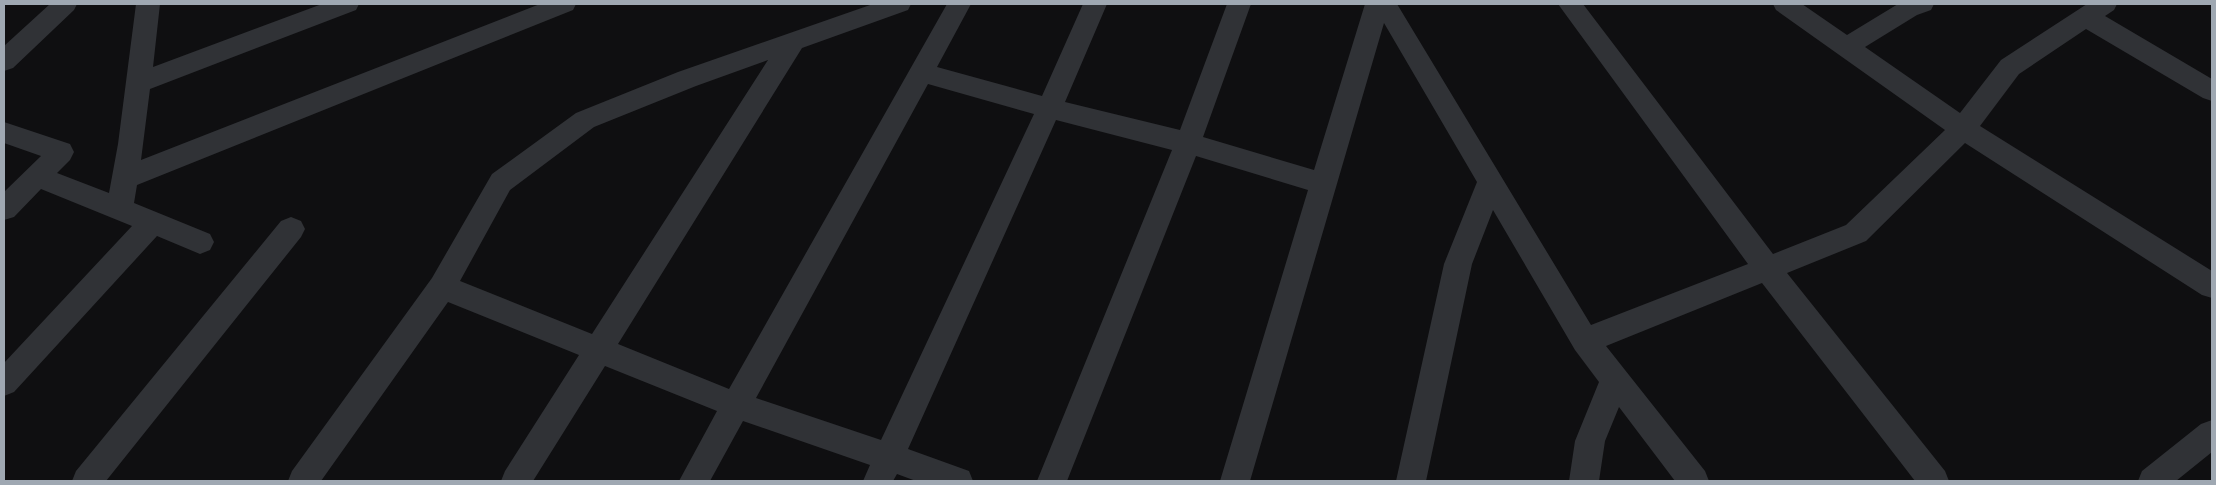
<svg xmlns="http://www.w3.org/2000/svg" width="2216" height="485" font-family="'Work Sans',sans-serif">
  <style>
    .lines { fill: none; stroke-linecap: round; stroke-linejoin: round }
    .minor { fill: #303236; fill-rule: evenodd }
  </style>
  <rect width="100%" height="100%" fill="#0f0f11"/>
  <g class="lines">
    <path class="minor" d="M50,4H77L74,10L13,68L4,71V46Z
      M136,4H160L153,67L322,4H359L356,10L150,89L141,160L540,4H576L573,10L137,185L134,203L210,234L214,242L210,250L200,254L157,236L14,392L4,396V363L132,226L41,189L14,217L4,220V192L41,156L4,143V122L70,144L74,152L70,160L57,173L109,193L118,144Z
      M873,4H911L908,10L802,48L618,344L729,389L947,4H971L937,67L1042,96L1083,4H1107L1065,102L1180,130L1227,4H1251L1203,137L1314,170L1365,4H1397L1591,325L1748,264L1558,4H1583L1773,254L1846,225L1945,130L1776,10L1773,4H1802L1847,35L1898,4H1934L1931,10L1917,15L1865,47L1960,113L2001,60L2087,4H2117L2114,10L2105,16L2212,79V101L2203,98L2086,29L2019,74L1980,126L2212,271V298L2202,295L1965,143L1866,241L1787,273L1945,471L1949,481H1915L1762,283L1606,346L1705,471L1709,481H1675L1619,407L1605,441L1599,481H1569L1575,441L1599,382L1575,350L1493,210L1472,264L1426,481H1396L1444,264L1477,182L1384,23L1250,481H1220L1308,190L1196,156L1067,481H1037L1172,150L1056,120L908,449L969,471L973,481H916L897,474L893,481H863L870,465L743,421L710,481H679L717,411L605,366L533,481H501L505,471L579,355L448,302L321,481H288L292,471L432,278L492,174L576,113L678,72ZM768,60L592,334L460,281L510,190L594,127L696,86ZM928,84L1034,114L881,440L756,398Z
      M291,217L301,221L305,229L301,237L106,481H72L76,471L281,221Z
      M2212,420V452L2176,481H2138L2142,471L2201,424Z"/>
  </g>
  <rect width="2216" height="485" fill="none" stroke="#9fa8b2" stroke-width="10"/>
</svg>
